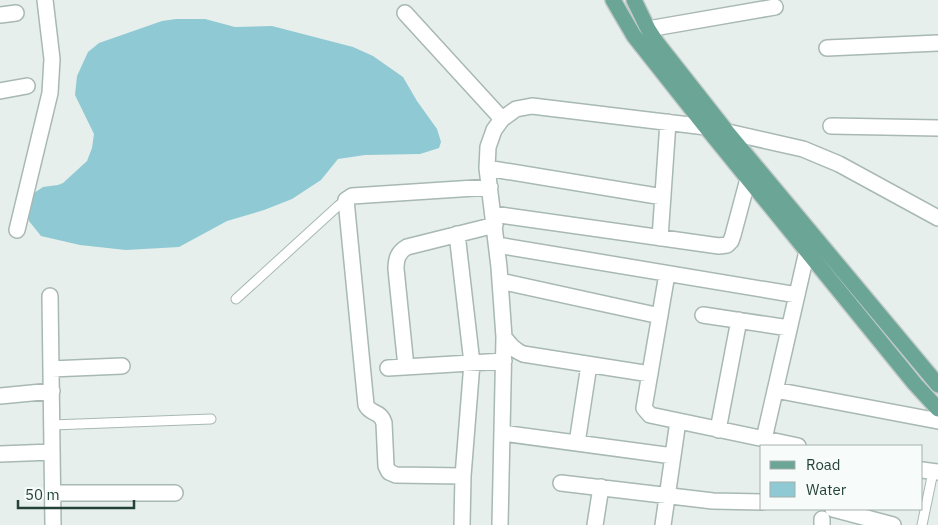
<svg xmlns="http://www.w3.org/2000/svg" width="938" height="525" font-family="'IBM Plex Sans',sans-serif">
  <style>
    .water { fill: #8ec9d4 }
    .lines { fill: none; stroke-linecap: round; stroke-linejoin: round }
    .service-casing { stroke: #a8b8b2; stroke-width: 11 }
    .minor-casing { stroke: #a8b8b2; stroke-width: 18 }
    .primary-casing { stroke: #c2cac8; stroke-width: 18 }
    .service { stroke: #fff; stroke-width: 9 }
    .minor { stroke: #fff; stroke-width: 15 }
    .primary { stroke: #6aa596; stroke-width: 15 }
  </style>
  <rect width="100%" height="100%" fill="#e6efeb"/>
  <path class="water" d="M176,19H205L235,27L272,26L353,47L373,56L403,77L417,101L437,129L441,142L439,148L420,154L365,155L338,159L321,180L292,199L264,210L227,221L179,247L126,250L80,245L41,236L29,221L27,207L34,193L43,187L58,185L63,183L87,161L92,148L94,134L75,95L77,76L88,52L99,43L162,21Z"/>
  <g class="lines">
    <g class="service-casing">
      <path id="service" d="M236,299L338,206L346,200
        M52,425L211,419
        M922,525L933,472"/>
    </g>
    <g class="minor-casing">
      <path id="minor" d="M405,13L502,119
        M0,15L16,13
        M648,29L775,7
        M827,48L938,43
        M0,91L27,86
        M831,126L938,128
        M487,168L663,197
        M493,214L719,246L727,245L731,241L733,235L748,179
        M17,230L50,93L52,59L45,0
        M457,234L472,363L463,476L462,525
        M660,238L668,122
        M497,245L797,295
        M667,274L644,408L650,415L798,446
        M500,281L660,316
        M50,296L53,525
        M703,315L789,328
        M504,337C510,345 514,350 523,354L650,374
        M406,367L396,269C396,259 398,252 407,247L495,225
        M388,368L504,361
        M51,369L122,366
        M775,390L938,421
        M0,396L52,391
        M718,430L739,320
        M502,433L673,456
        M764,439L807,251
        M577,443L589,365
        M0,454L52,452
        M922,470L938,472
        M463,476L396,475L389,472L386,466L384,423C380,410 371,415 366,405L346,200L352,196L490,187
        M561,483L713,501L762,502
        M53,493H175
        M833,509L893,525
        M500,525L504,337L499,267L487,168L488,147L494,130L502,119L516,109L532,106L706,127L803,149L839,164L938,218
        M595,525L601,487
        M663,525L678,421
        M822,525V519"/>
    </g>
    <g class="primary-casing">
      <path id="primary" d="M613,0L634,36L706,127L915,384L938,409
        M634,0L648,29L657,43L727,132L938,385"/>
    </g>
    <use href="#service" class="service"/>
    <use href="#minor" class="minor"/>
    <use href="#primary" class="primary"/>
  </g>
  <rect x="760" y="445" width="162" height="65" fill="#f7fbf9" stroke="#a3b1ad"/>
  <rect x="770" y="461" width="25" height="8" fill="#6aa596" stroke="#a3b1ad"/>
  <text x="806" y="470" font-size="15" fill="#24423a">Road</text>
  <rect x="770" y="482" width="25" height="15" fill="#8ec9d4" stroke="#a3b1ad"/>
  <text x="806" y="495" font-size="15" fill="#24423a">Water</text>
  <path d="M18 500v8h116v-8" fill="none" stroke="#24423a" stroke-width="2.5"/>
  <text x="25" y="500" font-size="15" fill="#24423a" stroke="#f7fbf9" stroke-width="4" paint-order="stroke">50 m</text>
</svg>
